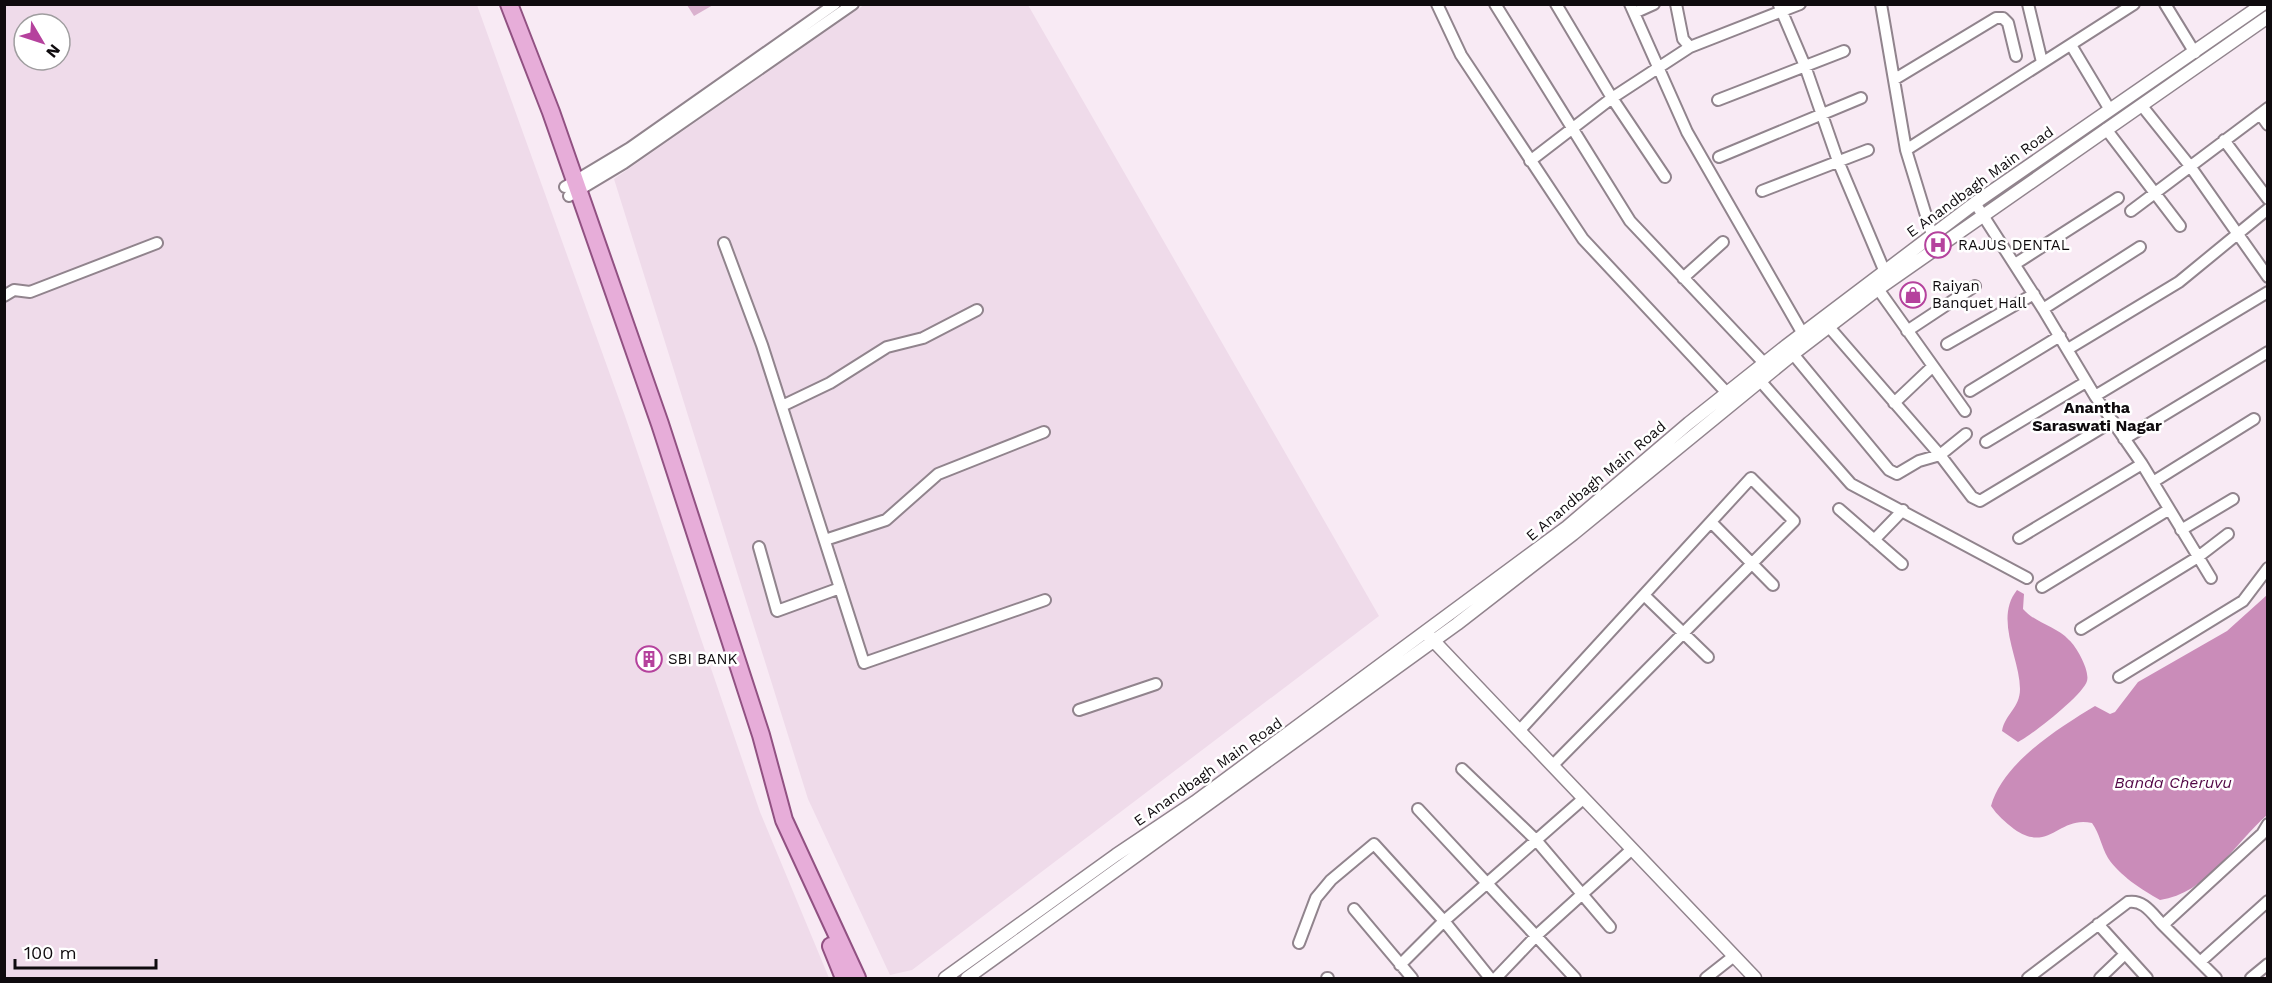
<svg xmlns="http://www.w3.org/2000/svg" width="2272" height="983" font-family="'Work Sans',sans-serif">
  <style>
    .built { fill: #efdbea; fill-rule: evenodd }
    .green { fill: #dab1ce }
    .water { fill: #ca8cb9 }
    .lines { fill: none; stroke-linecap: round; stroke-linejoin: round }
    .minor-casing { stroke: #91848d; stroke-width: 14 }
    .tertiary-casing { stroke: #91848d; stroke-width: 15 }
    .primary-casing { stroke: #915182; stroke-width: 20 }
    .minor { stroke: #fff; stroke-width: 10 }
    .tertiary { stroke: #fff; stroke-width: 12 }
    .primary { stroke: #e7add9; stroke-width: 16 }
    .labels { text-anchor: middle; stroke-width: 5; stroke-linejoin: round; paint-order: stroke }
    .street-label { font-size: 15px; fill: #0f0b0e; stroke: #fff }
    .poi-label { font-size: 15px; fill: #0f0b0e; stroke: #fff; text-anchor: start }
    .neighbourhood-label { font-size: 16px; font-weight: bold; fill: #0f0b0e; stroke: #fff }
    .water-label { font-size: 16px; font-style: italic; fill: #520645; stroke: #fff }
  </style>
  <rect width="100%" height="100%" fill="#f8eaf4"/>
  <path class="built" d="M5,5H477L625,416L760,812L829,978H5ZM24,24H60V60H24Z
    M864,5H1028L1379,616L912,970L890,975L808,799L614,179Z"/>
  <path class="green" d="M687,5H713L694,16Z"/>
  <path class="water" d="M2017,590L2024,594L2023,609C2035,623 2056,626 2069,640C2077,647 2090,671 2087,681C2083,695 2032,735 2018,742L2002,731C2005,714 2020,708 2020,689C2020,658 1994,619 2017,590Z
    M2267,595V815C2235,843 2206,894 2160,900C2142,890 2119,875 2108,858C2101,846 2100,834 2092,823C2059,815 2049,854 2014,829C2005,822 1997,815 1991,806C2003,763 2057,729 2095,706L2110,714L2115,712L2138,682L2227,631Z"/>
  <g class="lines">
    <g class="minor-casing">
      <path id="minor" d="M1437,4L1461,55L1583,239L1727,393
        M1495,4L1630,221L1765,364
        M1556,4L1612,98L1665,177
        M1630,4L1687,132L1803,334
        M1676,4L1683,39L1690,47
        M1881,4L1906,150L1932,235
        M2028,4L2042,62
        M2165,4L2195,53
        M1779,5L1805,66L1838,161L1887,277
        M1634,13L1654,4
        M2071,45L2110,110
        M1895,79L1996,18H2003L2008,23L2016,56
        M1718,100L1844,51
        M2142,106L2190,166L2268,277
        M2260,114L2268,125
        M2106,129L2180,226
        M2224,140L2268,199
        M1906,150L2134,4
        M1719,157L1861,98
        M1530,161L1612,98L1690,47L1800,4
        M565,187L630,148L835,4
        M1762,191L1868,150
        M569,196L624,163L853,4
        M1975,203L2043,309L2095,396L2142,464L2211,578
        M2131,211L2268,108
        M724,243L762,345L864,663L1045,600
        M2015,264L2118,198
        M1683,278L1723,242
        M1878,289L1965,411
        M4,296L14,290L30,292L157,243
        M2043,309L2140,247
        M1829,327L1940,455L1972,497L1980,501L2113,421
        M1907,331L1975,286
        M1947,344L2034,294
        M2068,349L2179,282L2268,209
        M1793,354L1889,470L1897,474L1919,461L1940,455L1966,434
        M1755,375L1851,484L2027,578
        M1970,391L2060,336
        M2095,396L2268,292
        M1894,403L1932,367
        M782,406L830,383L887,347L923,338L977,310
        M2124,439L2268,352
        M1986,442L2086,382
        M2153,482L2254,419
        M1839,509L1902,564
        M1711,522L1773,585
        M2181,530L2233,499
        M2019,538L2142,464
        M825,540L886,520L938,474L1044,432
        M1874,540L1903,510
        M759,547L777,611L840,588
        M2042,587L2168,510
        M1644,595L1708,657
        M2081,629L2198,557L2228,534
        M2119,677L2243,601L2268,568
        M1079,710L1156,684
        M1520,730L1751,478L1794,521L1554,764
        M1462,769L1536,840L1610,927
        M1418,809L1575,978
        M1354,909L1412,978
        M2098,924L2147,978
        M2163,925L2216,978
        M1299,943L1316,898L1331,880L1374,844L1444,921L1490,978
        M2200,962L2268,901
        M1400,965L1444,921L1583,799
        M1327,978H1328
        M1496,978L1537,935L1631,850
        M1706,978L1734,956
        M2028,978L2128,902C2144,899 2153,915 2163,925L2262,834L2268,824
        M2100,978L2125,954
        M2251,978L2268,964"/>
    </g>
    <g class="tertiary-casing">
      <path id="tertiary" d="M1429,636L1755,978
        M945,978L1116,855L1195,802L1567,527L1689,423L1786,346L1975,203L2263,4
        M967,978L1457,624L1573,534L1793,354L1878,289L2268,17"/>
    </g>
    <g class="primary-casing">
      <path id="primary" d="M509,4L551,112L660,424L761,735L784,820L857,978
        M831,946L844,978"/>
    </g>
    <use href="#minor" class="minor"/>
    <use href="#tertiary" class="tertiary"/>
    <use href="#primary" class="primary"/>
  </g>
  <defs>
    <g id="hospital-ring" transform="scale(1.35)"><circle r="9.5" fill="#fff" stroke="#b5429d" stroke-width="1.5"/><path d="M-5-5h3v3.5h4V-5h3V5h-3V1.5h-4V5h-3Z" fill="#b5429d"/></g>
    <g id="shop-ring" transform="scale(1.35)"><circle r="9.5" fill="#fff" stroke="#b5429d" stroke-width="1.5"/><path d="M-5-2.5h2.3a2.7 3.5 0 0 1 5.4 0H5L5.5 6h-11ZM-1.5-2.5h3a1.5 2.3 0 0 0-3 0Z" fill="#b5429d"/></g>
    <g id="building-ring" transform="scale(1.35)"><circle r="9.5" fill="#fff" stroke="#b5429d" stroke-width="1.5"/><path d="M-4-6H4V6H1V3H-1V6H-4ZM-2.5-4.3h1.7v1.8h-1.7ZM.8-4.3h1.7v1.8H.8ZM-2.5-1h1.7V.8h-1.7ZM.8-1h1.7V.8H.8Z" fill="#b5429d"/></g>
  </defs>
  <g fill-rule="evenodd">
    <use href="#hospital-ring" x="1938" y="245"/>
    <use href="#shop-ring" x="1913" y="295"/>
    <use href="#building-ring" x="649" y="659"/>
  </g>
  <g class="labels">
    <g class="street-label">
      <text transform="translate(1980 182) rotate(-36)" y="5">E Anandbagh Main Road</text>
      <text transform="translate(1596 481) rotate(-40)" y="5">E Anandbagh Main Road</text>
      <text transform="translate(1208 772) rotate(-35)" y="5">E Anandbagh Main Road</text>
    </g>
    <g class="poi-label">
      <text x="1958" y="250">RAJUS DENTAL</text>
      <text x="1932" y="291">Raiyan<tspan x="1932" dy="17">Banquet Hall</tspan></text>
      <text x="668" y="664">SBI BANK</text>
    </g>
    <g class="neighbourhood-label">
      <text x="2097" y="413">Anantha<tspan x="2097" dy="18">Saraswati Nagar</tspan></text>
    </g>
    <g class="water-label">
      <text x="2173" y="788">Banda Cheruvu</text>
    </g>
  </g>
  <rect width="2272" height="983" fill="none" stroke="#0f0b0e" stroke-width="12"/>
  <g transform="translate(42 42) rotate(129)"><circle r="28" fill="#ffffff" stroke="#9f9d9f" stroke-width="1.5"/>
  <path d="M0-4.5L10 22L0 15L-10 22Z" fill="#b5429d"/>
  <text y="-9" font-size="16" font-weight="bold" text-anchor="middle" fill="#0f0b0e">N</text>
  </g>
  <path d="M15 959v9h141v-9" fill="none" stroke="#0f0b0e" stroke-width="3"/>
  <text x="24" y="959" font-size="18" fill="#0f0b0e" stroke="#ffffff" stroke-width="4.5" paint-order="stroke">100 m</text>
</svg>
